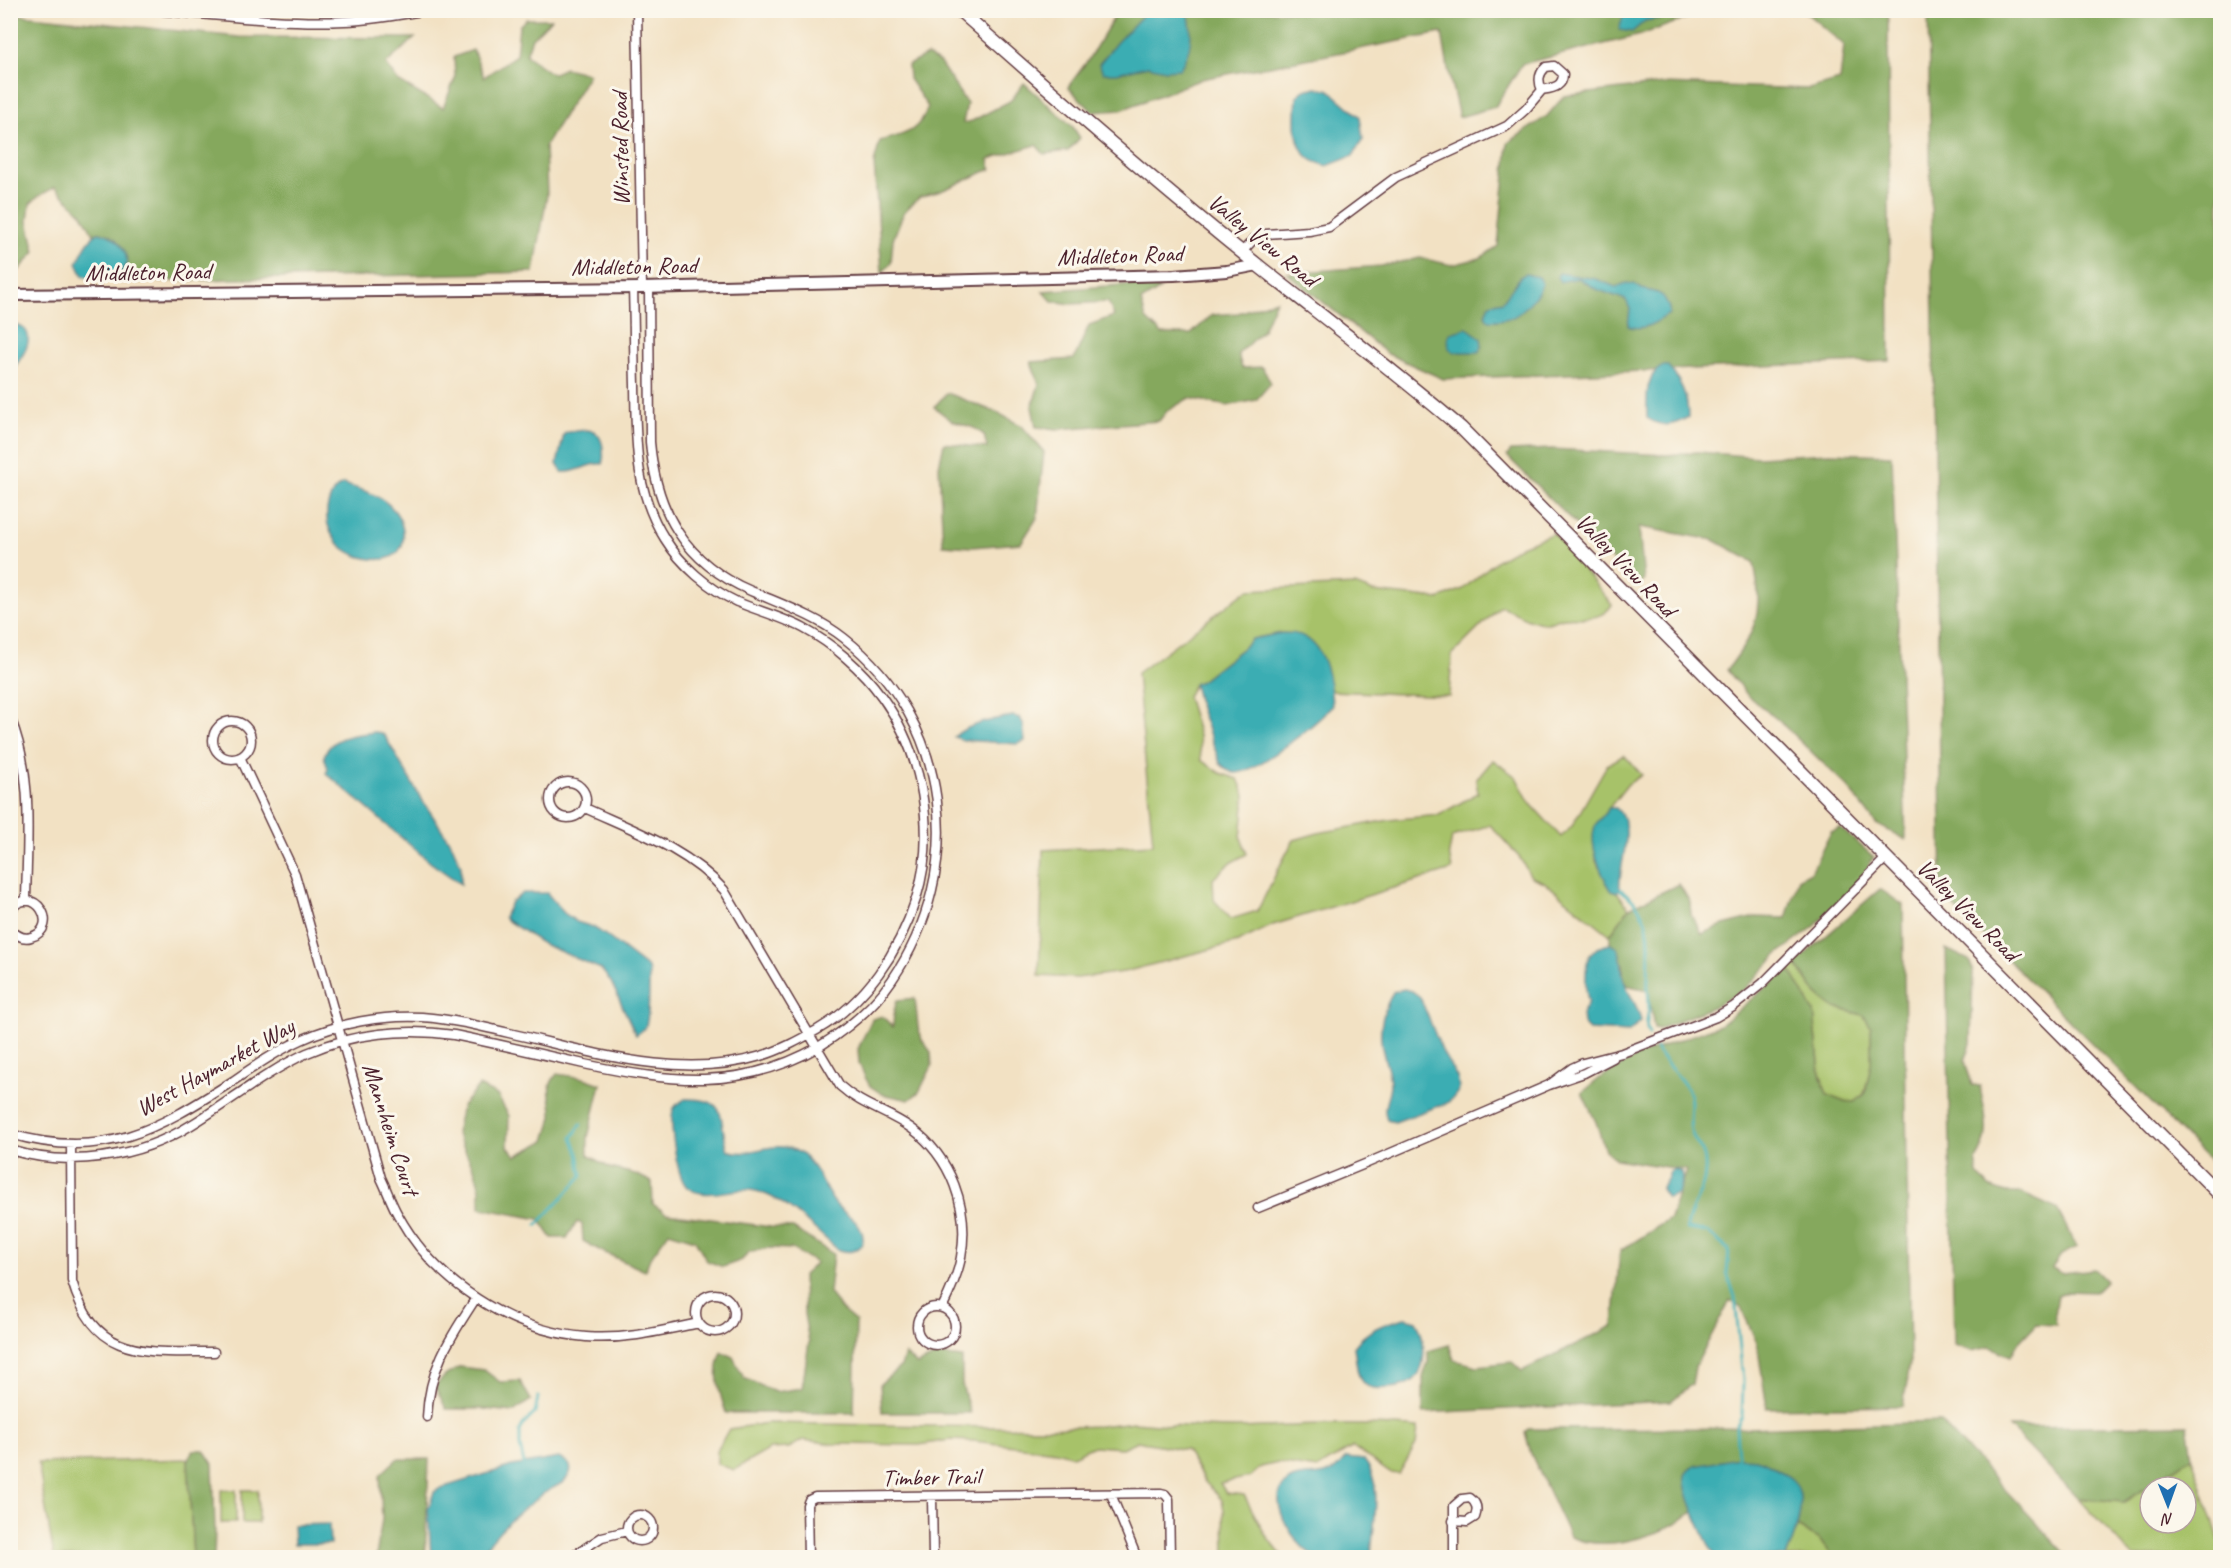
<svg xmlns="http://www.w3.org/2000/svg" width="2231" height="1568" font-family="Caveat,sans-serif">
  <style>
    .green { fill: #a7c269; stroke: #78704a; stroke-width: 1.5; fill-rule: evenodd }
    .forest { fill: #85a85d; stroke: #686444; stroke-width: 1.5 }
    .water { fill: #3badb3; stroke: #42666f; stroke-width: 1.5 }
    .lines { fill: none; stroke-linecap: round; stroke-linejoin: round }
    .stream { stroke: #3badb3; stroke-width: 3 }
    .minor-casing { stroke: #633c42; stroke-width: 11 }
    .tertiary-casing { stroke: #633c42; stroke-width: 14 }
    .secondary-casing { stroke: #633c42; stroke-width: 15 }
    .minor { stroke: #fff; stroke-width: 8 }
    .tertiary { stroke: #fff; stroke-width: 10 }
    .secondary { stroke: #fff; stroke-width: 12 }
    .labels { text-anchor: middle; stroke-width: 6; stroke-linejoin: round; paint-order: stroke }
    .street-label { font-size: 24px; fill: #4a1f2b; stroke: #fbf7ec }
  </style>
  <rect width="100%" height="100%" fill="#fbf7ec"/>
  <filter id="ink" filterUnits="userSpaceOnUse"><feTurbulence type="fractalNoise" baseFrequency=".0167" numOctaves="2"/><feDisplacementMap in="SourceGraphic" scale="12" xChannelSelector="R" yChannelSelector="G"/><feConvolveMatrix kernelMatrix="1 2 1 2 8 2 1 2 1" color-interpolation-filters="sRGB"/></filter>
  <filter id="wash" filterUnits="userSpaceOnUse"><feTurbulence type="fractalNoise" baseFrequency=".008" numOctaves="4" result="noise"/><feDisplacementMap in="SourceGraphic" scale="24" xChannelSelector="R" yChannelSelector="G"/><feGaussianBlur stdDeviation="1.35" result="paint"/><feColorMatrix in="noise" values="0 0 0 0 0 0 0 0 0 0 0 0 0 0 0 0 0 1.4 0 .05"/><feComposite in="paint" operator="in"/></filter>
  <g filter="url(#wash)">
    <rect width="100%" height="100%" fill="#f2e1c3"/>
    <path class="green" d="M1554,533L1612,605C1599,623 1583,616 1564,618C1558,619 1551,623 1546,623C1531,623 1514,612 1501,606L1452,655L1449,696L1331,691L1321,657L1282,633L1252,639L1243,648L1201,681L1194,684L1187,696L1199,736L1201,760L1220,773L1238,779L1245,795L1241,838L1247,854L1230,863L1213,879L1214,900L1231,919L1257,911C1270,888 1280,863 1294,840L1318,833L1389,820L1439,815L1478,793L1476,780L1493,760L1516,777L1530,803L1561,837L1572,826L1607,765L1624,755L1642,775L1628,784L1597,823L1596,861L1611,890L1617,892L1629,908L1610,935L1544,882L1531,877L1520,858L1490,825L1452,837L1449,853L1452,870L1273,925L1238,942L1124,972L1077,978L1039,976L1043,850L1153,844L1137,673L1248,590L1355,585L1373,592L1439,599L1463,589L1497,560L1521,546Z
      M1795,963L1816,993L1832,1007L1864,1015L1871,1027L1872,1063L1864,1094L1854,1102L1842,1101L1827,1095L1820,1074L1814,1012L1789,968Z
      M1134,1422C1169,1425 1204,1428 1239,1428C1299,1426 1358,1422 1418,1428L1416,1444L1399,1474L1390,1473L1353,1447L1317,1469L1278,1463L1261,1467L1250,1477L1220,1483L1226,1493L1244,1495L1265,1534L1283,1557H1225L1224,1510L1222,1500L1205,1482L1186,1450L1137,1441L1122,1448L1094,1446L1073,1456L1056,1451L974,1441L950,1440L919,1445L833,1444L803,1440L789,1448L770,1449L734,1470L717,1464V1450L729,1429L768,1423L1043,1428L1099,1426Z
      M2192,1457L2220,1542V1557H2133L2078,1498L2124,1502ZM2150,1487H2186V1523H2150Z
      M188,1459L193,1557H54L38,1463Z
      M221,1490H236V1523H221Z
      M242,1490H258V1523H242Z
      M1797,1527L1819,1539L1832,1557L1786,1558Z"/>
    <path class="forest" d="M1118,11H1707L1641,35L1522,64L1495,107L1459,117L1449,74L1442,33L1202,79L1121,110L1093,112L1068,87L1088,60Z
      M1804,11H1888L1890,361L1443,379L1388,354L1287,273L1381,266L1420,258L1452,265L1480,258L1498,246L1508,143L1547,116L1564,96L1663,84L1809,89L1840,80L1844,45Z
      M1928,11H2220V1171L1942,894Z
      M11,14L239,37L415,38L386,64L398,81L443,108L455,78L454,57L473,50L484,77L516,55L519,26L526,19H551L532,38L526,55L552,74L565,68L589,74L545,146L547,195L534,272L121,282V272L125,270C128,251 119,236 100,232L94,235L82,214L55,187L39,196L30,204L28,221L35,252L11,279Z
      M927,55L940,63L967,104L963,123L972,121L1010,101L1024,83L1073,127L1080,138L1068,151L1044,154L1036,145L989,159L991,169L941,191L920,197L904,212L893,239L891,263L882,273L874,163L880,141C905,134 918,133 928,107L909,79L908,65Z
      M1147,283L1160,289L1141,301L1146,319L1162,334H1191L1212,315L1238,313L1276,300L1263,330L1238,354L1242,368L1262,367L1271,383L1256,400L1227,406L1189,398L1167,411L1159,421L1058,429L1036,427L1032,407L1039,384L1031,362L1074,359L1089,325L1114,316L1108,302L1071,304L1052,301L1043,291Z
      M947,393L998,413L1022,426L1044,452L1037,518L1021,543L972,547L943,545L939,466L944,443L987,448L984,435L974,428L952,421L934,407Z
      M1551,449L1667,455L1698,452L1758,457L1829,453L1892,455L1906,840L1876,824L1848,787L1778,720L1749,697L1727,670C1758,629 1763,613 1754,562L1714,540L1639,527L1644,581L1637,585L1507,456L1511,451Z
      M1840,828L1874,857L1858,883L1815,926L1777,955L1744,990L1712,1007L1659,1029L1654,1028L1648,990L1626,985L1623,974V964L1610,944V935L1629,908L1679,884L1690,902L1691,915L1702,934L1723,925L1755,917L1786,918L1799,878L1811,872L1831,832Z
      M1880,889L1903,905L1910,1363L1903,1406L1767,1408L1757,1343L1741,1308L1730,1300L1695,1367L1692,1384L1671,1401L1423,1413V1377L1428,1362V1351L1449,1345L1454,1360L1477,1366L1512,1362L1522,1371L1613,1326L1620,1251L1670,1219L1686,1170L1616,1159L1605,1150L1596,1122L1582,1093L1600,1078L1639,1055L1720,1025L1789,968L1814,1012L1820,1074L1827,1095L1842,1101L1854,1102L1865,1094L1871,1063V1027L1863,1015L1832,1007L1816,993L1795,963Z
      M1946,949L1969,960L1973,970L1971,1043L1965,1061L1972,1085L1980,1086C1985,1115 1993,1134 1976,1160L1978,1174L1989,1187L2006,1193H2021L2057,1209L2077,1247L2061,1255L2052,1268L2063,1273L2094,1269L2106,1281L2095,1292L2067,1291L2058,1295L2055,1315L2056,1325L2036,1324L2018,1343L2011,1356L1990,1347L1972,1351L1954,1345Z
      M915,998L918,1026L922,1040L931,1052L932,1066L919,1092L909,1100L882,1094L870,1086L865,1077L859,1063L858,1049L872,1019L882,1016L893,1027L894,1011L897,1000Z
      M557,1074L584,1078L601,1084L588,1137V1155L610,1168L635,1174L652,1182L653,1204L666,1213L771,1227L793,1228L833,1254L829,1293L842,1310L856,1322L854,1413H726C719,1392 713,1373 722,1352L733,1357L744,1378L775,1392L802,1388L809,1342L804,1314L803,1275L816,1263L792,1249L768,1248L749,1252L742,1260L723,1267L707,1261L695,1240L669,1232L650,1258L645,1271L601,1251L583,1241L582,1224L577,1222L567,1238H552L539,1219L480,1208V1189L475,1171L456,1133L462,1106L479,1086L497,1095L509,1116L508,1147L516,1156L545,1141C547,1133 551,1124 552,1116C553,1099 543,1090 557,1074Z
      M905,1354L917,1365L937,1355L962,1358V1384L970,1413H882L880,1384L901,1366Z
      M460,1367L484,1370L500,1382L520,1381L531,1400L513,1412L484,1409H446L435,1386L446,1375Z
      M1941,1422L2069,1557H1832L1819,1539L1797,1527L1799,1516L1686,1487L1694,1512C1681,1519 1667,1530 1652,1534C1626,1543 1596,1548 1570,1537L1531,1454L1525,1432L1528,1429L1746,1428Z
      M2187,1425L2192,1457L2124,1502L2078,1498L2009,1427Z
      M193,1450H204L213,1464L215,1530L214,1557H193L188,1459Z
      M397,1459H429L425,1557H376L382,1519L380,1475Z"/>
    <path class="water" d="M1147,11H1188C1193,34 1192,49 1180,69L1165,70L1148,66L1117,73H1103L1099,64L1116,43Z
      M1635,11V10L1686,11L1684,14L1645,21L1632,32L1619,30L1623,17Z
      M1313,88L1328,89L1360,117L1363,139L1353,156L1327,166C1322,164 1313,162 1309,158C1292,144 1296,116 1297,96L1304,90Z
      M100,232C116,236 127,248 127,264L121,272H99L92,278L83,276L77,263C83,251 88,238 100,232Z
      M1559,273L1596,279L1616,287L1626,283L1634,284L1642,289L1658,293L1663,296L1669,308V314C1657,322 1643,332 1628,326L1630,309L1626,300L1596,289L1578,278L1560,282L1557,277Z
      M1526,274L1538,277L1542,284C1540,293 1522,313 1513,317C1506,319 1495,321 1488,320L1485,315L1490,304L1503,301L1521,276Z
      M11,322C13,324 20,326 23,328C38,339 18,362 11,372Z
      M1467,328L1481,338L1482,346L1479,352H1454L1449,348L1448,339L1450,333Z
      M1663,366H1668C1681,382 1688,396 1688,417C1674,426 1662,428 1647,418C1647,400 1644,375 1663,366Z
      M586,430L594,431C604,438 604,452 603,464C588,462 577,474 562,472L557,464L564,434L568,432Z
      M343,484C359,489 380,494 392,508C407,523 410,555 384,559C353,563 320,539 328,505C331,495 333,489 343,484Z
      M1282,633C1287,633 1292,633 1296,634C1325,640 1331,682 1332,706C1319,722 1255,774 1235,773C1228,772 1225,768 1220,763L1200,708L1194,684L1201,681L1243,648L1252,639Z
      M1013,716L1020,718L1023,723L1025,741L1018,744L963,740L954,737C965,725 997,718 1013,716Z
      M375,732L382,733L386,738L419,795L452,845L461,866V884L431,863L326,773L328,769L324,756C332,735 355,735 375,732Z
      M1609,808H1616C1638,828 1617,866 1620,889L1617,892L1611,890C1601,874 1587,842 1596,824C1600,819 1605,813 1609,808Z
      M523,893H547L564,913L577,922L593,927L604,934L648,968C650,975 649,1018 646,1025C644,1030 640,1032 636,1035L611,982L601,969L543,944L506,920L504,917L511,902Z
      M1610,944L1617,947C1624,958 1620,968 1624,980C1628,995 1639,1006 1641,1021L1629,1032L1589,1030L1583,1024L1582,1014L1589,1002C1585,993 1586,985 1586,977C1586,957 1589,948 1610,944Z
      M1404,989L1412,991L1420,997L1443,1053L1458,1079L1459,1089L1455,1096L1447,1103L1395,1122L1387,1120C1381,1106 1390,1098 1390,1084C1390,1074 1386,1065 1384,1056C1377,1034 1382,1012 1393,992Z
      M685,1099C731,1098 717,1118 728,1150C750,1160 773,1136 800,1153C816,1164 823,1187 834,1202C841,1213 854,1216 860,1228C870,1245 854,1257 837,1249C815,1230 780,1193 750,1190C731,1188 703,1201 687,1187C677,1178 668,1120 674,1108C677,1103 681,1102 685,1099Z
      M1675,1169L1681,1172L1682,1179L1678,1194L1667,1198L1661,1189L1668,1178L1670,1171Z
      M1405,1318L1416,1321C1425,1335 1428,1366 1415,1379C1407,1388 1372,1393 1363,1383C1356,1375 1356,1357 1354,1347C1366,1330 1385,1323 1405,1318Z
      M559,1458C567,1461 574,1466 569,1475C565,1484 551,1488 543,1494C518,1513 496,1530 480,1557H431L428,1509L434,1492L441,1488L512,1466Z
      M1346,1458L1364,1460C1385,1485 1372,1527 1371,1557C1359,1558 1325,1560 1316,1557C1296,1548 1266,1502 1285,1484C1298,1471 1318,1480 1333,1471C1338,1468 1342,1462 1346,1458Z
      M1738,1458C1757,1458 1761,1459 1777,1469C1784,1473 1795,1480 1798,1488C1805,1508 1794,1539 1786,1557H1715C1707,1542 1682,1492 1685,1476C1686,1471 1691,1468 1695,1466Z
      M329,1524L330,1544H294L293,1525Z"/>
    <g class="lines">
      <path class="stream" d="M1620,889C1655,915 1649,940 1648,978C1647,988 1649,998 1649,1007C1648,1018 1644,1024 1649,1034
        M1656,1048C1664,1065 1682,1076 1689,1093C1694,1103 1688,1118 1691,1130C1695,1148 1707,1146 1705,1172C1704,1194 1689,1207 1687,1229L1707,1232L1729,1250L1727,1273L1735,1297L1743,1381L1742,1416L1736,1428L1738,1458
        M537,1225L582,1176L578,1152L572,1138L581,1124
        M524,1464L520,1446V1431L523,1425L535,1413L538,1397"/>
    </g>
  </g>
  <g filter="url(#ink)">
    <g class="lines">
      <g class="minor-casing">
        <path id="minor" d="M155,10C217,15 282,24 344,21C372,20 400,15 427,10
          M637,10L642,288
          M1554,66L1563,74C1563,87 1553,88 1542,90C1538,81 1538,74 1546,67Z
          M1242,252L1254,239L1266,234L1309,231L1329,227L1396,177L1507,126L1526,109L1542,90
          M10,717C34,775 27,839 26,901
          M213 740a19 19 0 1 1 38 0a19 19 0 1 1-38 0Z
          M240,757L295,874L381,1178C387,1190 391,1203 398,1215C435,1282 510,1331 586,1337C625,1340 661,1331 699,1323
          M550 800a18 18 0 1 1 36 0a18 18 0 1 1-36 0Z
          M585,808C633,830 688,849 724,890L840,1086C862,1106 887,1111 911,1128C951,1157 970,1208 961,1257C958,1275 950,1292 942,1308
          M10,910C34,881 62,928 31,937C23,940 16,935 10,929
          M1549,1085L1572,1068L1583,1063L1622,1053L1716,1017L1733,1007L1763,983L1886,858
          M10,1134C105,1161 156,1130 233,1081C255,1066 277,1051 301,1040C338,1023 382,1015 422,1017C451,1019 480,1026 509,1033C590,1051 678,1081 761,1056C781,1050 799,1040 817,1030C866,1002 899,952 916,899C937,832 923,754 882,697C862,669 833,644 803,628C782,617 759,611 737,602C709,589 681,565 665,539C634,491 636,439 635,385C634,352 634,320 633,288
          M71,1144L72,1281C95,1360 145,1352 214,1352
          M10,1150C69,1168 139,1158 191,1125C229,1102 266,1072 307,1053C353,1033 405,1028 454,1035C498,1044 541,1054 584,1064C669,1082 741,1092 820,1046C847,1029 874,1007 892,980C968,869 951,722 844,638C816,616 783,605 751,591C685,563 656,511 650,442L649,287
          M1258,1208L1365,1164L1549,1085L1584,1073L1613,1058
          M696 1313a19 19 0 1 1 38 0a19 19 0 1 1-38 0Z
          M917 1326a19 19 0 1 1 38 0a19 19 0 1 1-38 0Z
          M427,1417C429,1368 450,1338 476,1298
          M1111,1494L1137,1558
          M932,1496L933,1558
          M627 1528a13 13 0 1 1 26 0a13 13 0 1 1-26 0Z
          M1453,1521L1467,1522L1475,1517C1478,1509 1477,1503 1470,1498L1462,1499L1454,1506V1558
          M570,1558L602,1537L627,1531
          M808,1558L807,1505L809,1500L815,1497L1161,1493L1165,1494L1169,1499L1170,1558"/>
      </g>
      <g class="tertiary-casing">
        <path id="tertiary" d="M10,295L642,288L1174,275L1227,271L1258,265"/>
      </g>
      <g class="secondary-casing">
        <path id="secondary" d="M959,10C1058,98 1157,184 1260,267C1327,320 1396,372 1461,428L2220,1195"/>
      </g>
      <use href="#minor" class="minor"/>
      <use href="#tertiary" class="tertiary"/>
      <use href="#secondary" class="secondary"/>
    </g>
  </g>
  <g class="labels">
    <g class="street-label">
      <text transform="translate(620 149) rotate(-91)" y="8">Winsted Road</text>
      <text transform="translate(1263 240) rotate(39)" y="8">Valley View Road</text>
      <text transform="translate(1120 255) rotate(-2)" y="8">Middleton Road</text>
      <text transform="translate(634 266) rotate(-1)" y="8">Middleton Road</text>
      <text transform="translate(148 272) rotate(-1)" y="8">Middleton Road</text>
      <text transform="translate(1626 565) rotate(46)" y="8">Valley View Road</text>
      <text transform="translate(1968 910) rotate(45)" y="8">Valley View Road</text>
      <text transform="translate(215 1067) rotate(-29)" y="8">West Haymarket Way</text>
      <text transform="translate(391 1129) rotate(72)" y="8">Mannheim Court</text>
      <text transform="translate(931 1477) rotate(-1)" y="8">Timber Trail</text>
    </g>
  </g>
  <rect width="2231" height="1568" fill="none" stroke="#fbf7ec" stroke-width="36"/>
  <g transform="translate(2168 1505) rotate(179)"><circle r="28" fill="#fbf7ec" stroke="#b4a19f" stroke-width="1.5"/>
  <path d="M0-4.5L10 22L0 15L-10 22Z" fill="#1f6fb2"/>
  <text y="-9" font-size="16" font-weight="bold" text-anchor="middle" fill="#4a1f2b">N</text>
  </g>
</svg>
